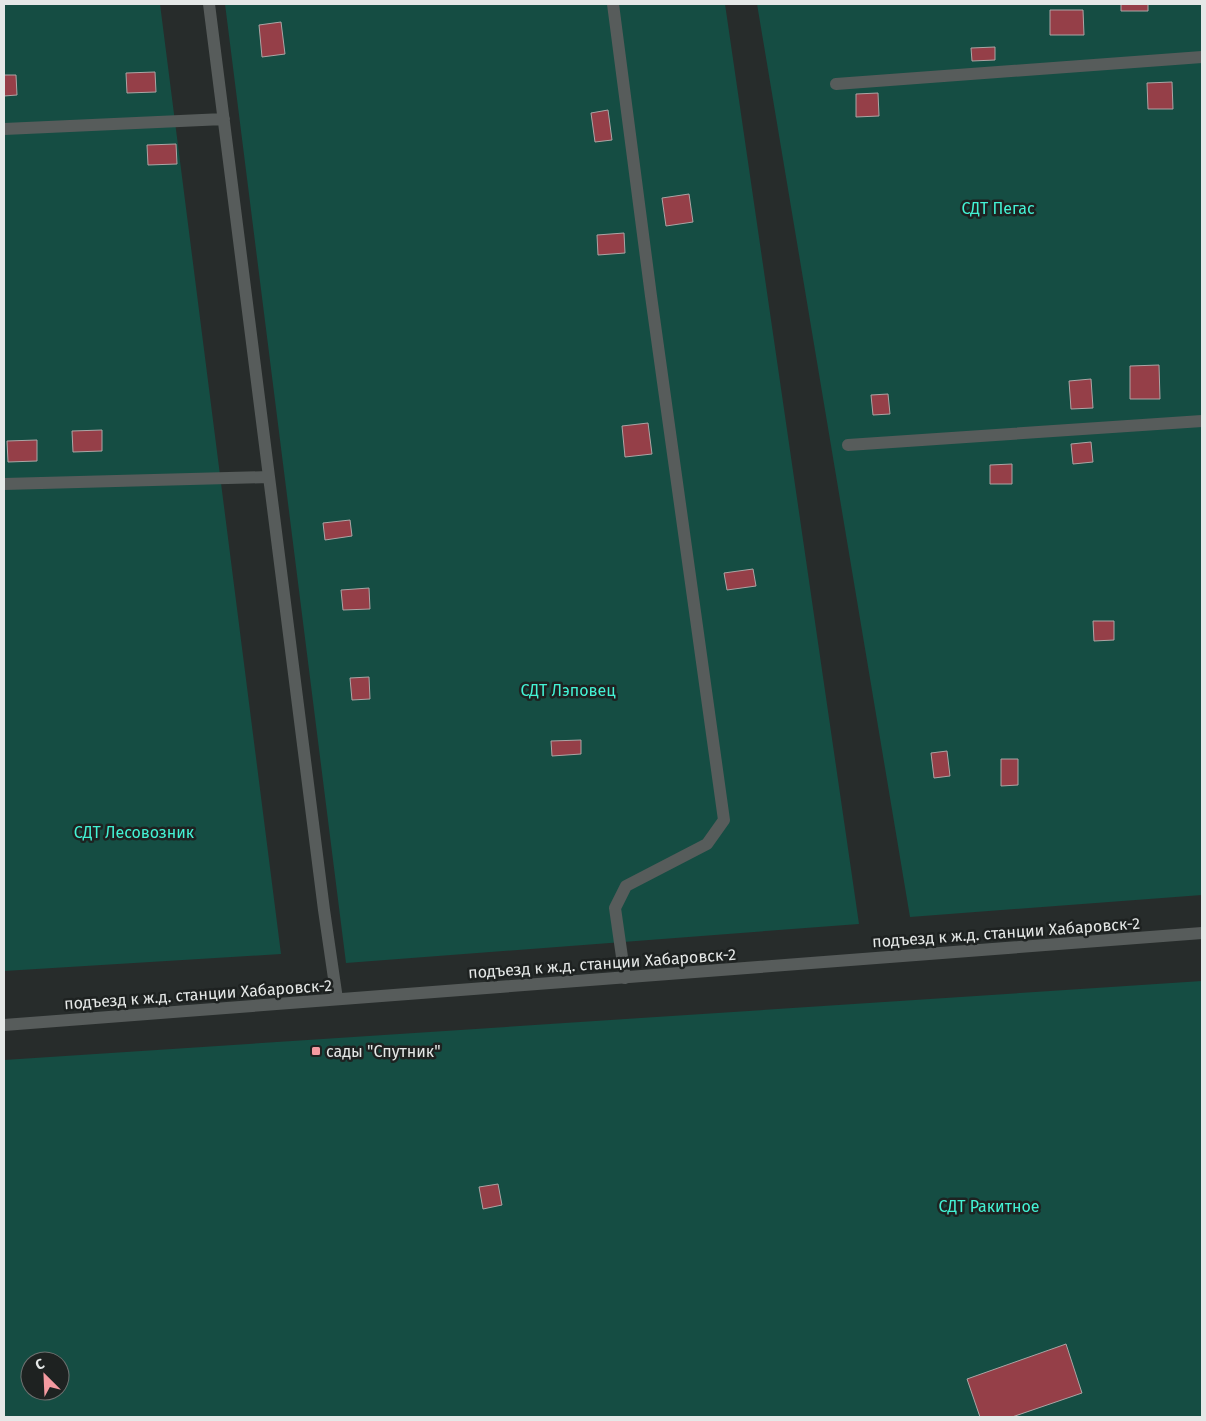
<svg xmlns="http://www.w3.org/2000/svg" width="1206" height="1421" font-family="'Fira Sans',sans-serif">
  <style>
    .green { fill: #154d43; fill-rule: evenodd }
    .building { fill: #953f48; stroke: #aba5a5 }
    .lines { fill: none; stroke-linecap: round; stroke-linejoin: round }
    .service { stroke: #575c5b; stroke-width: 12 }
    .tertiary { stroke: #575c5b; stroke-width: 12 }
    .poi-dot { fill: #f49aa0; stroke: #1e2221; stroke-width: 2 }
    .labels { text-anchor: middle; stroke-width: 5; stroke-linejoin: round; paint-order: stroke }
    .park-label { font-size: 16px; fill: #43f3d5; stroke: #1e2221 }
    .street-label { font-size: 16px; fill: #e5e8e7; stroke: #1e2221 }
    .poi-label { font-size: 16px; fill: #e5e8e7; stroke: #1e2221; text-anchor: start }
  </style>
  <rect width="100%" height="100%" fill="#272c2b"/>
  <path class="green" d="M4,4H160L281,954L4,971Z
    M225,4H725L859,924L346,963Z
    M757,4H1202V895L910,917Z
    M1202,981V1417H4V1060ZM30,1361H60V1391H30Z"/>
  <path class="building" d="M1121,4H1148V11H1121Z
    M1050,10H1083L1084,35H1050Z
    M281,22L285,54L262,57L259,25Z
    M995,47V60L972,61L971,48Z
    M155,72L156,92L127,93L126,73Z
    M4,75H16L17,95L4,96Z
    M1172,82L1173,109H1148L1147,83Z
    M878,93L879,116L856,117V94Z
    M608,110L612,140L595,142L591,113Z
    M176,144L177,164L148,165L147,145Z
    M689,194L693,222L666,226L662,198Z
    M624,233L625,253L598,255L597,235Z
    M1159,365L1160,399H1130V366Z
    M1091,379L1093,408L1071,409L1069,381Z
    M888,394L890,414L873,415L871,395Z
    M648,423L652,454L625,457L622,426Z
    M102,430V451L73,452L72,431Z
    M37,440V461L8,462L7,441Z
    M1091,442L1093,462L1073,464L1071,444Z
    M1012,464V484H990V465Z
    M350,520L352,536L325,540L323,523Z
    M753,569L756,586L727,590L724,573Z
    M369,588L370,609L343,610L341,590Z
    M1093,621H1114V640L1094,641Z
    M369,677L370,699L352,700L350,678Z
    M581,740V754L552,756L551,741Z
    M947,751L950,776L934,778L931,753Z
    M1001,759H1018V785L1001,786Z
    M498,1184L502,1205L483,1209L479,1187Z
    M1066,1344L1082,1393L1012,1417H980L967,1379Z"/>
  <g class="lines">
    <path class="service" d="M209,4L324,910L337,999
      M613,4L651,296L724,820L707,844L626,886L615,908L625,978
      M836,84L1202,57
      M4,129L224,119
      M848,445L1202,421
      M4,484L269,477"/>
    <path class="tertiary" d="M4,1025L1202,933"/>
  </g>
  <rect class="poi-dot" x="311" y="1046" width="10" height="10" rx="2.5"/>
  <g class="labels">
    <g class="park-label">
      <text x="998" y="214">СДТ Пегас</text>
      <text x="568" y="696">СДТ Лэповец</text>
      <text x="134" y="838">СДТ Лесовозник</text>
      <text x="989" y="1212">СДТ Ракитное</text>
    </g>
    <g class="street-label">
      <text transform="translate(1006 932) rotate(-4)" y="6">подъезд к ж.д. станции Хабаровск-2</text>
      <text transform="translate(602 963) rotate(-4)" y="6">подъезд к ж.д. станции Хабаровск-2</text>
      <text transform="translate(198 994) rotate(-4)" y="6">подъезд к ж.д. станции Хабаровск-2</text>
    </g>
    <g class="poi-label">
      <text x="326" y="1057">сады "Спутник"</text>
    </g>
  </g>
  <rect width="1206" height="1421" fill="none" stroke="#e5e8e7" stroke-width="10"/>
  <g transform="translate(45 1376) rotate(336)"><circle r="24" fill="#1e2221" stroke="#6e7170"/>
  <path d="M0-4L9 19L0 12L-9 19Z" fill="#f49aa0"/>
  <text y="-8" font-size="14" font-weight="bold" text-anchor="middle" fill="#e5e8e7">С</text>
  </g>
</svg>
